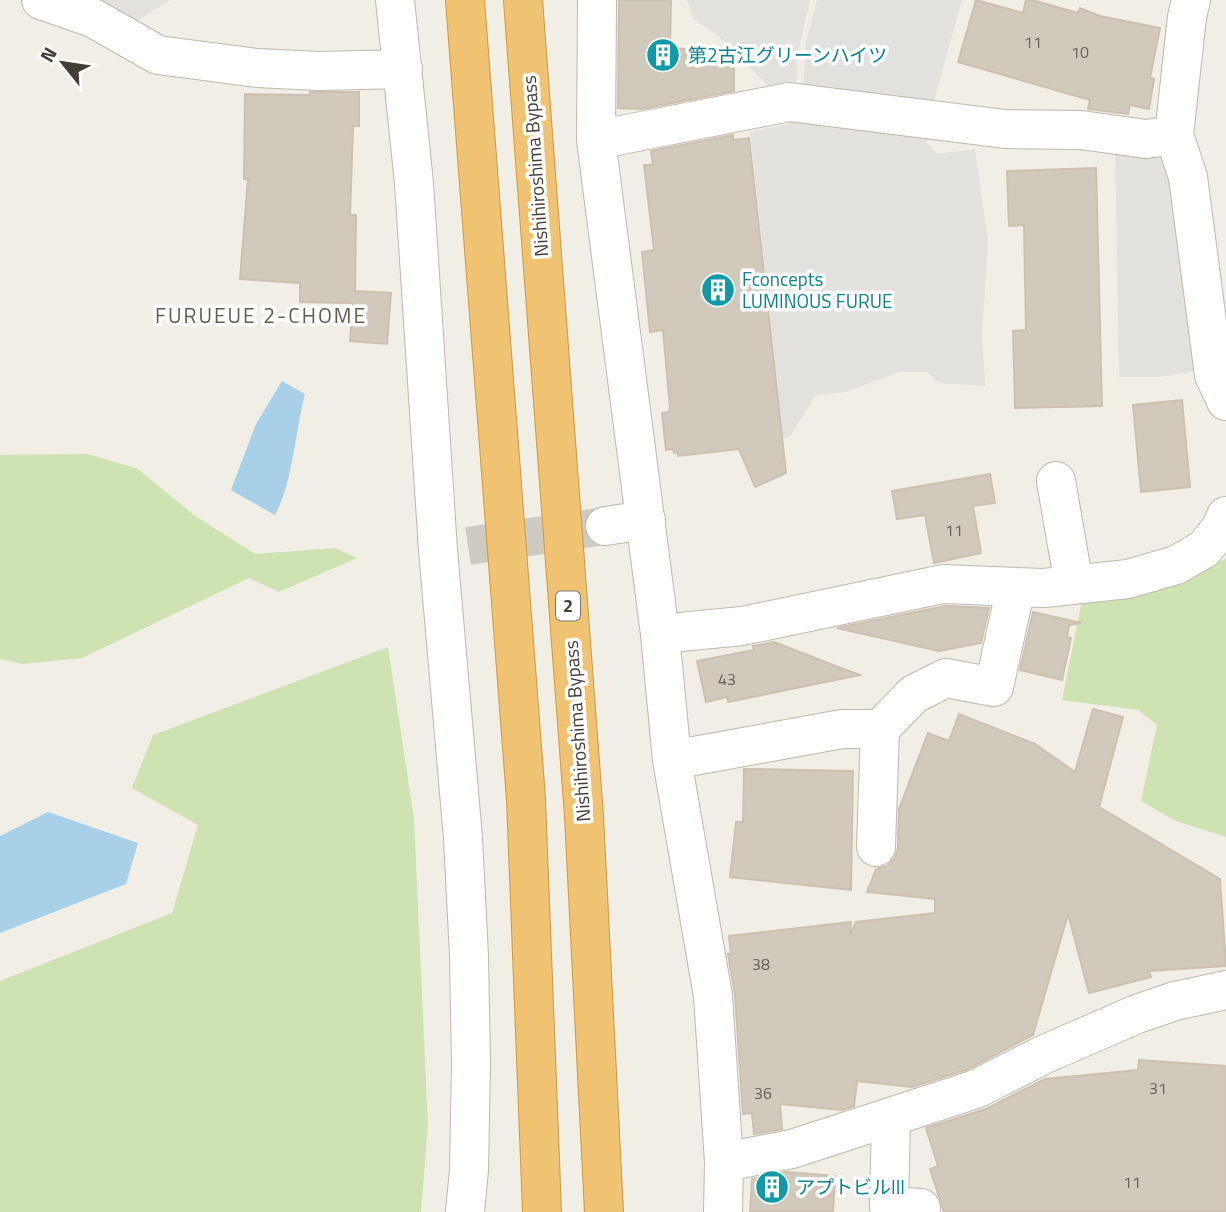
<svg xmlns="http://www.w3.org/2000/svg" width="1226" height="1212" font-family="'Titillium Web','Noto Sans JP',sans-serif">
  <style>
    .green { fill: #cee2b2 }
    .parking { fill: #e3e1de }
    .water { fill: #a8d0e9 }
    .building { fill: #d2c9bd; stroke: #ccc1b1; stroke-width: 2 }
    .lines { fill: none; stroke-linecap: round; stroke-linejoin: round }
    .minor-tunnel { stroke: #cecbc3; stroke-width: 38; stroke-dasharray: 38 19; stroke-linecap: butt }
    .minor-casing { stroke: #bfb8ad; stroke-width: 40 }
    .highway-casing { stroke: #ce9843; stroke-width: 40 }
    .minor { stroke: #fff; stroke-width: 38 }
    .highway { stroke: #f0c372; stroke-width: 38 }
    .labels { text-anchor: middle; stroke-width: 7; stroke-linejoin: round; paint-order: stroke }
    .number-label { font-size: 16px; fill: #676158 }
    .shield { fill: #fff; stroke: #7b7872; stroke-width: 2 }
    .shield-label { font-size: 18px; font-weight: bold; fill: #433e36 }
    .culture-label { font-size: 19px; fill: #0d838f; stroke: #fff; text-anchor: start }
    .street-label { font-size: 19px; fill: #433e36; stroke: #fff }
    .neighbourhood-label { font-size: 21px; letter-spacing: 2px; fill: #655b4e; stroke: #fff }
  </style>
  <rect width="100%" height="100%" fill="#f1eee6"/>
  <path class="green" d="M88,454L138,469L195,516L255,554L335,548L357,558L279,592L249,578L82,658L23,664L0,659V455Z
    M1226,559V837L1176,821L1141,801L1157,725L1138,710L1062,700L1082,600L1191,572Z
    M388,647L414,819L428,1125L421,1212H0V981L172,913L198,825L132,788L153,735Z"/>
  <path class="parking" d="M91,0H170L125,29Z
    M687,0H810L797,56L796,89L775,92L718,36L694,19Z
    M817,0H962L933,104L803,89L806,42Z
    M788,117L933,135L926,142L938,154L975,149L988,241L982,335L985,386L939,383L927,372H899L846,392L816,395L790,436L783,439L750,132L788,124Z
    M1115,149L1160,153L1173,163L1205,370L1159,377H1119Z"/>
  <path class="water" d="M282,381L305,394C295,432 293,482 275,515L231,490L256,424Z
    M48,812L138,843L126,884L0,933V836Z"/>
  <path class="building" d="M619,0H671L670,48L685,49V55L734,56V91L642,109L618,108Z
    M976,0L1023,13L1026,0H1032L1078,13L1080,8L1100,16L1160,28L1150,78L1154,79L1149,109L1130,105L1128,114L1088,109L1090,100L958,62Z
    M310,92H359V126H353L350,215H356L355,291L391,293L387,344L350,341L353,303L300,302V283L240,279L248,179H244L245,94L310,95Z
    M733,135V140L749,138L786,473L755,487L739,449L678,456V452L674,453L673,449L666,450L662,413L669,412L670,408L663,330L650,332L642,252L654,250L644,165H653L651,151Z
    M1096,168L1102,406L1015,408L1013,331L1026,330L1024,225L1009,226L1007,171Z
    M1182,400L1190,487L1141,492L1133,405Z
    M990,474L995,503L973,506L981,553L934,563L925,515L897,519L892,491Z
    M945,606L989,608L981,643L939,651L837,628Z
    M1033,612L1081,623L1069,625L1067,637L1071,638L1062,680L1020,670Z
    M774,642L838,667L860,675L728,702L727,697L706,702L697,661L754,650L753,646Z
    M1093,709L1123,717L1099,807L1220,879L1226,966L1149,971L1151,977L1089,993L1068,914L1033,1035L968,1069L912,1087L857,1081L854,1106L842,1110L780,1104L782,1129L754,1134L752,1113L743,1114L735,995L728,954H731L729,936L851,922L850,935L856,922L935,913V899L867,892L876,869L887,866L895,858L898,848L899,809L928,733L949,741L959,714L1035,744L1075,772Z
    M744,769L853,771L851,890L730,877L736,822H743Z
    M1139,1060L1226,1066V1212H944L930,1169L938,1166L926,1128L986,1109L1045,1079L1138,1070Z
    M786,1172L835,1176L833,1212H750L752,1179Z"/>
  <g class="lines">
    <path class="minor-tunnel" d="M468,546L605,526"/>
    <g class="minor-casing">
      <path id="minor" d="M41,0L93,18L158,55L257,68L318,71L403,69
        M395,0L414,183L438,550L463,838L469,956L471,1063L469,1170L465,1212
        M597,0L596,140L660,634L672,760L713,996L724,1162L723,1212
        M1174,135L1188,177L1214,375L1226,401
        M596,140L789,102L1005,129L1081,130L1146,139L1174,135L1187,17L1191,0
        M1056,481L1074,585
        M605,526L646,520
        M660,634L742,626L943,584L1044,588L1128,579L1176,565L1204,549L1221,528L1226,516
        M672,760L842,729H880L914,694L946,678L994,687L1016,587
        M876,847L880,729
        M891,1118L889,1206L921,1208
        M724,1162L792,1149L976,1089L1045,1054L1137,1014L1175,1001L1226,990"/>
    </g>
    <g class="highway-casing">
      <path id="highway" d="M465,0L526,799L542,1212
        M523,0L584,816L604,1212"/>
    </g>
    <use href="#minor" class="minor"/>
    <use href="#highway" class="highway"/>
  </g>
  <defs>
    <g id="building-disc" transform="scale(1.75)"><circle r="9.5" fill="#0f9aa8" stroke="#fff"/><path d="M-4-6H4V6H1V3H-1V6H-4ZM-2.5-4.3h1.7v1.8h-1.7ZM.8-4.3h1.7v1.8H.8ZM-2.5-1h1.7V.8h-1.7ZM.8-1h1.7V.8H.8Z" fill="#fff"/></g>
  </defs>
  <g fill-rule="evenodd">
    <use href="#building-disc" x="663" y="55"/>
    <use href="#building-disc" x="718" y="290"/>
    <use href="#building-disc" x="772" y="1187"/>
  </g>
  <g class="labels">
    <g class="number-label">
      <text x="1033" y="48">11</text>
      <text x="1080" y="58">10</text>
      <text x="954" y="536">11</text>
      <text x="727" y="685">43</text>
      <text x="761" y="970">38</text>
      <text x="1158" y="1094">31</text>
      <text x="763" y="1099">36</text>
      <text x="1132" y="1188">11</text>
    </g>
    <rect class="shield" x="556" y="591.5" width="24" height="29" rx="5"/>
    <g class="shield-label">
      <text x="568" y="612">2</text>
    </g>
    <g class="culture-label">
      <text x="688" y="62">第2古江グリーンハイツ</text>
      <text x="742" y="286">Fconcepts<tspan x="742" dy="22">LUMINOUS FURUE</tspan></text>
      <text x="796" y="1194">アプトビルIII</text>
    </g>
    <g class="street-label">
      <text transform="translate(535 166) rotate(-94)" y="7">Nishihiroshima Bypass</text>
      <text transform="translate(577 731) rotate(-94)" y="7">Nishihiroshima Bypass</text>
    </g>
    <g class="neighbourhood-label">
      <text x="261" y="323">FURUEUE 2-CHOME</text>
    </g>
  </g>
  <g transform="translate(63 63) rotate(300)" stroke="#ffffff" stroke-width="5" paint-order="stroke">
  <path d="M0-5L12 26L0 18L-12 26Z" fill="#433e36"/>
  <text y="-10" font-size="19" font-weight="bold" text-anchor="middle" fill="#433e36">N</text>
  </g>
</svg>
